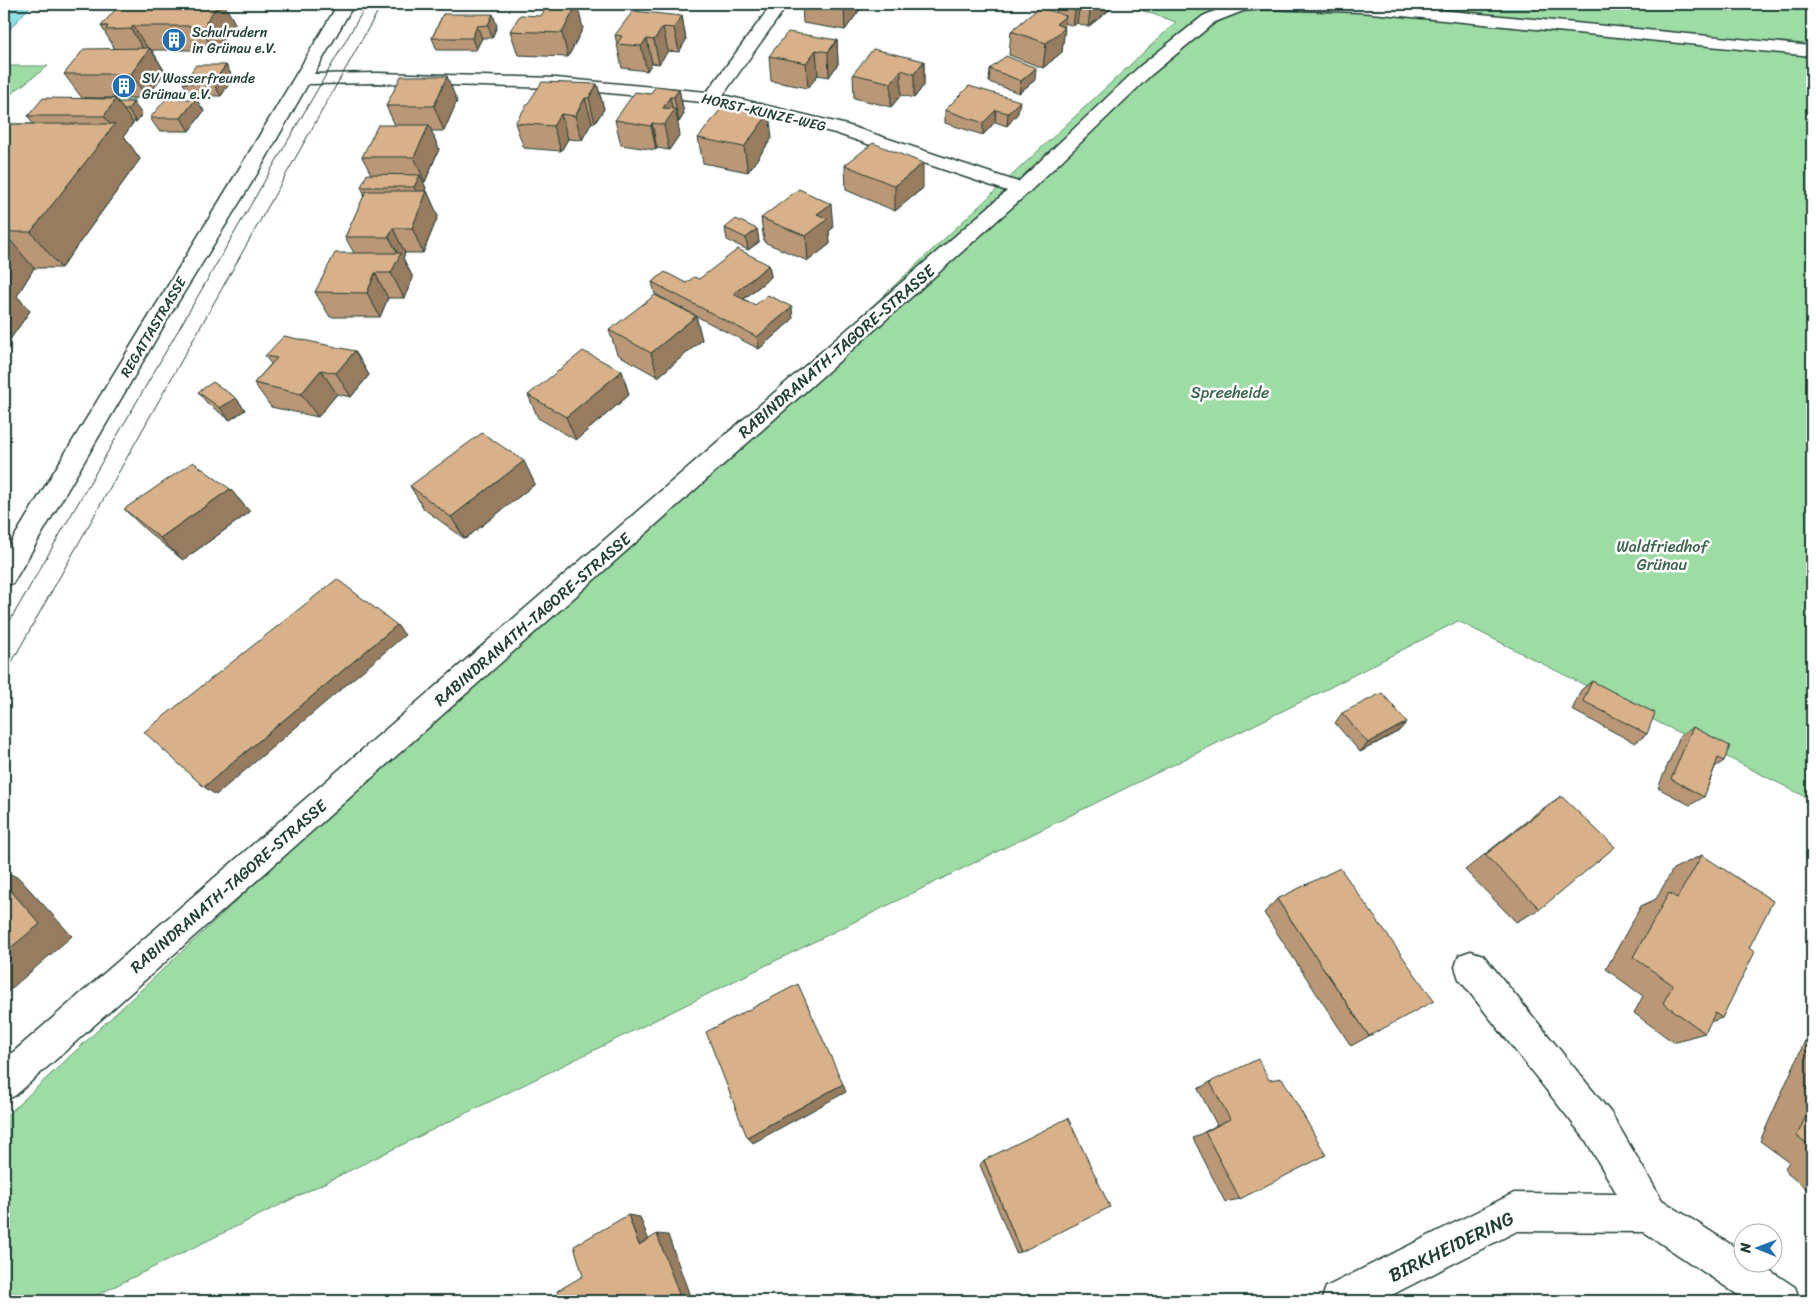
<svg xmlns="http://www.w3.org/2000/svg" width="1816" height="1305" font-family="Sriracha,sans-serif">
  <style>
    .green { fill: #9ddca4; stroke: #5e8c6c }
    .water { fill: #8edfe8; stroke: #629ea0 }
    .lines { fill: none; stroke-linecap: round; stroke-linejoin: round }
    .minor-casing { stroke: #1f3d34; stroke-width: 3 }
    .minor { fill: #fff; fill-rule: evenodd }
    .tram { stroke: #1f3d34; stroke-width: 1 }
    .tree { fill: #95aa9f }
    .wall { fill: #ba9776; stroke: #1f3d34 }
    .shaded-wall { fill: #977b60; stroke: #1f3d34 }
    .building { fill: #d8b089; stroke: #1f3d34 }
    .labels { text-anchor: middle; stroke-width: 5; stroke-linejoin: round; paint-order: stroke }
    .far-poi-label { font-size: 14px; fill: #1f3d34; stroke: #fff; text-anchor: start }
    .far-street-label { font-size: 14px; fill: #1f3d34; stroke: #fff }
    .street-label { font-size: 16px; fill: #1f3d34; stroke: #fff }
    .park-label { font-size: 16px; fill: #3e6550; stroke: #fff }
    .near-street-label { font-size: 19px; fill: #1f3d34; stroke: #fff }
  </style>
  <rect width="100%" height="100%" fill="#fff"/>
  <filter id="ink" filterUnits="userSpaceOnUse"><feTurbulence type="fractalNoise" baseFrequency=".02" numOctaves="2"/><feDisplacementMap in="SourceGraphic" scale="10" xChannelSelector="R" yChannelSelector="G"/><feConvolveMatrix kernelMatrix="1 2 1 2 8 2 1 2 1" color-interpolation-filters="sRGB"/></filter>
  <g filter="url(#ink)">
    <path class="green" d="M1123,4H1812V800L1458,621L1325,690L85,1301H4V1118L1176,22Z
      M4,66H48L4,99Z"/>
    <path class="water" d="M4,4H32L4,36Z"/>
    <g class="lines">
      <g class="minor-casing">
        <path id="minor" d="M338,4H354L314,74L378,73L556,78L707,92L772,4H788L723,95L847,125L1018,182L1139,67L1203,16L1231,4H1378L1812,46V56L1361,12L1262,9L1243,11L1215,22L1151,75L1028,193L16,1095L4,1101V1060L1007,191L835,133L712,103L556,88L378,83L308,84L257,174L170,315L13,583L4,586V554C115,370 229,189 338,4Z
          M1471,951L1483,955L1611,1113L1662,1200L1744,1253V1262H1757L1795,1287L1800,1301H1747L1644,1232L1517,1231L1380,1301H1321L1326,1287L1514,1193L1617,1194L1585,1139L1459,979L1455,967L1459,955Z"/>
      </g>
      <use href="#minor" class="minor"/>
      <path class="tram" d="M4,631L367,4
        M4,676L382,4"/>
    </g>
    <g class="tree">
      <circle cx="168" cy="77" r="5"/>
      <circle cx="130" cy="100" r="5"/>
    </g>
    <path class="wall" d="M802,4H864L845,30L803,23Z
      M1057,4H1117L1088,27L1077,23L1073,26L1065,23L1062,52L1043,68L1009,55L1011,31L1056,13Z
      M443,14L497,26L492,38H482L476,50H437L432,38Z
      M682,16L686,40L679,52L668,51L659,64L652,63L647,71L622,68L615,35Z
      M235,23L219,46V50L214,52H207L205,50H152L165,72L147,98H84L116,99L118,102L142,114L136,122H132L133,123L124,136L140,159L61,268H34L17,296L30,311L4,348V124H33L28,116L82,98L64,74L115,49L101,26Z
      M583,28L568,57L518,55L510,31Z
      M837,40L838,64L829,77L818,75L808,88L771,81L769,56Z
      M924,61V85L914,98L901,95L891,107L854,98L853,74Z
      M226,65L233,78L221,96H191L183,83Z
      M990,69L1035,80L1019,93L989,82Z
      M597,84L604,109L595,123L592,122L582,140L568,139L561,151L524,148L515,123Z
      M969,86L1018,113L1007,126L995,122L983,135L945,123V110Z
      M679,89L684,114L679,122H677L680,134L669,150L657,148L656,150L621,145L615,120L650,94Z
      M196,99L204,111L189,131H159L150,118Z
      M457,101L444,131H431L439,149L425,182H423L426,188L424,191H427L438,216L423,253H405L403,258L413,278L404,298H388L380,317H330L315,292L354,253L345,237L365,195L361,187L371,174L362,157L395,125L386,106Z
      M698,138H772L748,172L703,163Z
      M845,165L923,188L895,211L846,190Z
      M761,218L833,228L829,231L830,244L808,261L764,242Z
      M725,228L757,229L759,242L748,250L727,240Z
      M769,265L771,277L744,299L755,305L793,319L759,349L696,316L702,340L658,377L617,354L609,330L695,315L655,294L652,282L686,283Z
      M355,351L369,375L351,397L337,394L318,417L271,407L254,383L271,364L265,356Z
      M622,371L629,395L576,440L538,418L528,395Z
      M198,392L236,398L245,410L230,420L208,404Z
      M535,484L465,539L424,509L410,486Z
      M230,489L250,512L183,560L147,531L124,509Z
      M1592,681L1647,734L1635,743L1572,710L1581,690Z
      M1342,713L1399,731L1360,752L1335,723Z
      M1693,727L1724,761L1715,767L1704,797L1690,805L1658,788L1680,736Z
      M1561,796L1540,909L1516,922L1465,870L1538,812Z
      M1702,855L1749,948L1722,1018L1710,1022L1705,1033L1673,1042L1634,1013L1643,996L1606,969L1641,906L1656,899L1673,869Z
      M1277,899L1369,1036L1351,1046L1264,913Z
      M1812,1025V1191H1809L1788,1174L1785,1168L1789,1162L1760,1141Z
      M1269,1080L1240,1199L1225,1202L1193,1138L1217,1125L1198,1089L1210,1082Z
      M984,1160L1021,1252L1016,1253L980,1165Z"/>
    <path class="shaded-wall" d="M218,4H224L235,23L219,46V50L214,52L201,28Z
      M577,4L583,28L568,57L562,33Z
      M846,4H864L845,30L844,6Z
      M1076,4H1080L1077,23L1073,26Z
      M1091,4H1117L1088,27Z
      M493,14L497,26L492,38L488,25Z
      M682,16L686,40L679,52L674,28Z
      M1066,16L1064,29L1065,28L1062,52L1043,68L1046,43L1056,24Z
      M133,26L149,50L150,48L165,72L147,98L131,74L146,54L131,29Z
      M477,26L482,38L476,50L472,38Z
      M663,27L668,51L659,64L654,40Z
      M647,39L652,63L647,71L641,46Z
      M837,40L838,64L829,77L828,52Z
      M816,50L818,75L808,88L806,63Z
      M924,61V85L914,98V74Z
      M226,65L233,78L221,96L213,83Z
      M1036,68L1035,80L1019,93L1021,81Z
      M901,70V95L891,107V83Z
      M447,76L457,101L444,131L434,106Z
      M597,84L604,109L595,123L589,98Z
      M679,89L684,114L679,122L674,97Z
      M670,97L673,111L675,109L680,134L669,150L664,125L663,108Z
      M585,98L592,122L582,140L575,116Z
      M116,99L133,123L124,136L140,159L61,268L31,232L112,127L104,116Z
      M196,99L204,111L189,131L181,118Z
      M1020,101L1018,113L1007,126L1008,113Z
      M133,102L142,114L136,122L128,110Z
      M996,110L995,122L983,135V123Z
      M769,113L772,138L748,172L744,147Z
      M561,114L568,139L561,151L553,126Z
      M652,123L657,148L656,150L651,126Z
      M429,125L439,149L425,182L414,157Z
      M923,163V188L895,211V186Z
      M420,175L426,188L420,200L414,187Z
      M427,191L438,216L423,253L412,228Z
      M831,204L833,228L829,231L830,244L808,261L806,236L817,214Z
      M393,228L405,253L403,258L413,278L404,298L391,273L399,256L389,237Z
      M757,229L759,242L748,250L746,238Z
      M4,233L34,268L17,296L30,311L4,348Z
      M769,265L771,277L735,306L733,294Z
      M375,273L388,298L380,317L367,293Z
      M792,307L793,319L759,349L757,337Z
      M696,316L702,340L658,377L651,353Z
      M355,351L369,375L351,397L336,373Z
      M321,370L337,394L318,417L301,394Z
      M622,371L629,395L576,440L566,417Z
      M236,398L245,410L230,420L220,408Z
      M524,461L535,484L465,539L451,517Z
      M230,489L250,512L183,560L160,538Z
      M397,625L405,635L216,795L204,787Z
      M1407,722L1399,731L1360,752L1368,743Z
      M4,871L19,878L72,936L4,995Z
      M843,1084L846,1092L753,1143L747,1137Z
      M628,1215L640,1217L651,1246L639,1245Z
      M657,1234L668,1235L690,1296L681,1301H673Z"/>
    <path class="building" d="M120,4H218L206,22V26L201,28H193L191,26H133L131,29L106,30L108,26H101Z
      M548,4H577L562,33L510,31L520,15L541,16Z
      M829,4H846L844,6Z
      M1040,7L1066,16L1056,24L1065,28L1046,43L1011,31Z
      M633,11L682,16L674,28L663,27L654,40L647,39L641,46L617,44L622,36L615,35Z
      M443,14H493L488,25L477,26L472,38H432Z
      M788,32L837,40L828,52L816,50L806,63L769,56Z
      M150,48L131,74H64L84,49Z
      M873,49L924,61L914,74L901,70L891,83L853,74Z
      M1006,56L1036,68L1021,81L990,69Z
      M196,65H226L213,83H183Z
      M401,76H447L434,106H386Z
      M542,82L597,84L589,98H585L575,116L561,114L553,126L515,123Z
      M656,86L679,89L674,97H670L663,108L675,109L664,125L652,123L651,126L615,120L635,92L650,94Z
      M969,86L1020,101L1008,113L996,110L983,123L945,110Z
      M43,98L116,99L104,116H28Z
      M166,99H196L181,118H150Z
      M118,102H133L128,110H124Z
      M724,105L769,113L744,147L698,138Z
      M4,124H115L31,232H4Z
      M378,125H429L414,157H362Z
      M873,143L923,163L895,186L845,165Z
      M367,174L420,175L414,187H361Z
      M799,189L831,204L817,214L828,219L806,236L761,218Z
      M366,191H427L412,228H393L389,237H345Z
      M736,219L757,229L746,238L725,228Z
      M738,249L769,265L733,294L755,305L768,295L792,307L757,337L652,282L665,272L686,283L694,277L699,279Z
      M335,253H401L391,273H375L367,293L315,292Z
      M655,295L696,316L651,353L609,330Z
      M284,336L355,351L336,373L321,370L301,394L254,383L277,358L265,356Z
      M583,351L622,371L566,417L528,395Z
      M213,382L236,398L220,408L198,392Z
      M482,433L524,461L451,517L410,486Z
      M193,462L230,489L160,538L124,509Z
      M337,579L397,625L204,787L144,732Z
      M1592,681L1655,713L1647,734L1583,701Z
      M1382,693L1407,722L1368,743L1342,713Z
      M1693,727L1730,746L1724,761L1718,758L1704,797L1671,779Z
      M1561,796L1615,847L1540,909L1485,855Z
      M1702,855L1773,901L1749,948L1755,952L1722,1018L1715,1013L1705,1033L1663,1003L1673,985L1633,957L1669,893L1677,898Z
      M1340,868L1434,1001L1369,1036L1277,899Z
      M4,883L40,924L4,953Z
      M798,984L843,1084L747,1137L706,1032Z
      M1258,1059L1269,1080L1282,1078L1326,1155L1240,1199L1205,1132L1230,1119L1210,1082Z
      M1812,1101V1147L1797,1136Z
      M1068,1118L1110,1207L1021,1252L984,1160Z
      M628,1215L639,1245L657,1234L680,1297L673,1301H560L557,1291L583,1276L574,1246Z"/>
  </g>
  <defs>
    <g id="building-disc" transform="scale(1.25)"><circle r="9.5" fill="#1f6fb2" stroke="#fff"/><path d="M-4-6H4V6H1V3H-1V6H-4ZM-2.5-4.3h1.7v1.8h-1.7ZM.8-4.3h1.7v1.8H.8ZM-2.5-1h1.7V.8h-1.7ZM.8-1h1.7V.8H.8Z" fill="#fff"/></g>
  </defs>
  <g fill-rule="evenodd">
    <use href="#building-disc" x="174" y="40"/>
    <use href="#building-disc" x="124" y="86"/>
  </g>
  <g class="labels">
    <g class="far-poi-label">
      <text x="192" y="37">Schulrudern<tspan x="192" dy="16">in Grünau e.V.</tspan></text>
      <text x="142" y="83">SV Wasserfreunde<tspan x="142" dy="16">Grünau e.V.</tspan></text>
    </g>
    <g class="far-street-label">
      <text transform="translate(764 112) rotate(13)" y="5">HORST-KUNZE-WEG</text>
      <text transform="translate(153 327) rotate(-59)" y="5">REGATTASTRASSE</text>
    </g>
    <g class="street-label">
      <text transform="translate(836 351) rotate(-41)" y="6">RABINDRANATH-TAGORE-STRASSE</text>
      <text transform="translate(532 619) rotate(-41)" y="6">RABINDRANATH-TAGORE-STRASSE</text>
      <text transform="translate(228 886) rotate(-41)" y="6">RABINDRANATH-TAGORE-STRASSE</text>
    </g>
    <g class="park-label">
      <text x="1230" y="398">Spreeheide</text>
      <text x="1662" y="552">Waldfriedhof<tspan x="1662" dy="18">Grünau</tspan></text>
    </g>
    <g class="near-street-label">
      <text transform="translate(1451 1246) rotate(-26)" y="7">BIRKHEIDERING</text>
    </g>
  </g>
  <rect width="1816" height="1305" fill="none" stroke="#fff" stroke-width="20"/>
  <rect x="10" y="10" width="1796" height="1285" fill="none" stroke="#1f3d34" stroke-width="2" filter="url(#ink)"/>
  <g transform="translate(1758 1248) rotate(271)"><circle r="24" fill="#ffffff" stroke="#a5b1ae"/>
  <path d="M0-4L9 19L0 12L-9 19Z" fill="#1f6fb2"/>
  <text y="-8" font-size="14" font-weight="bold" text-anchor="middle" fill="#1f3d34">N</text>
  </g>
</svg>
